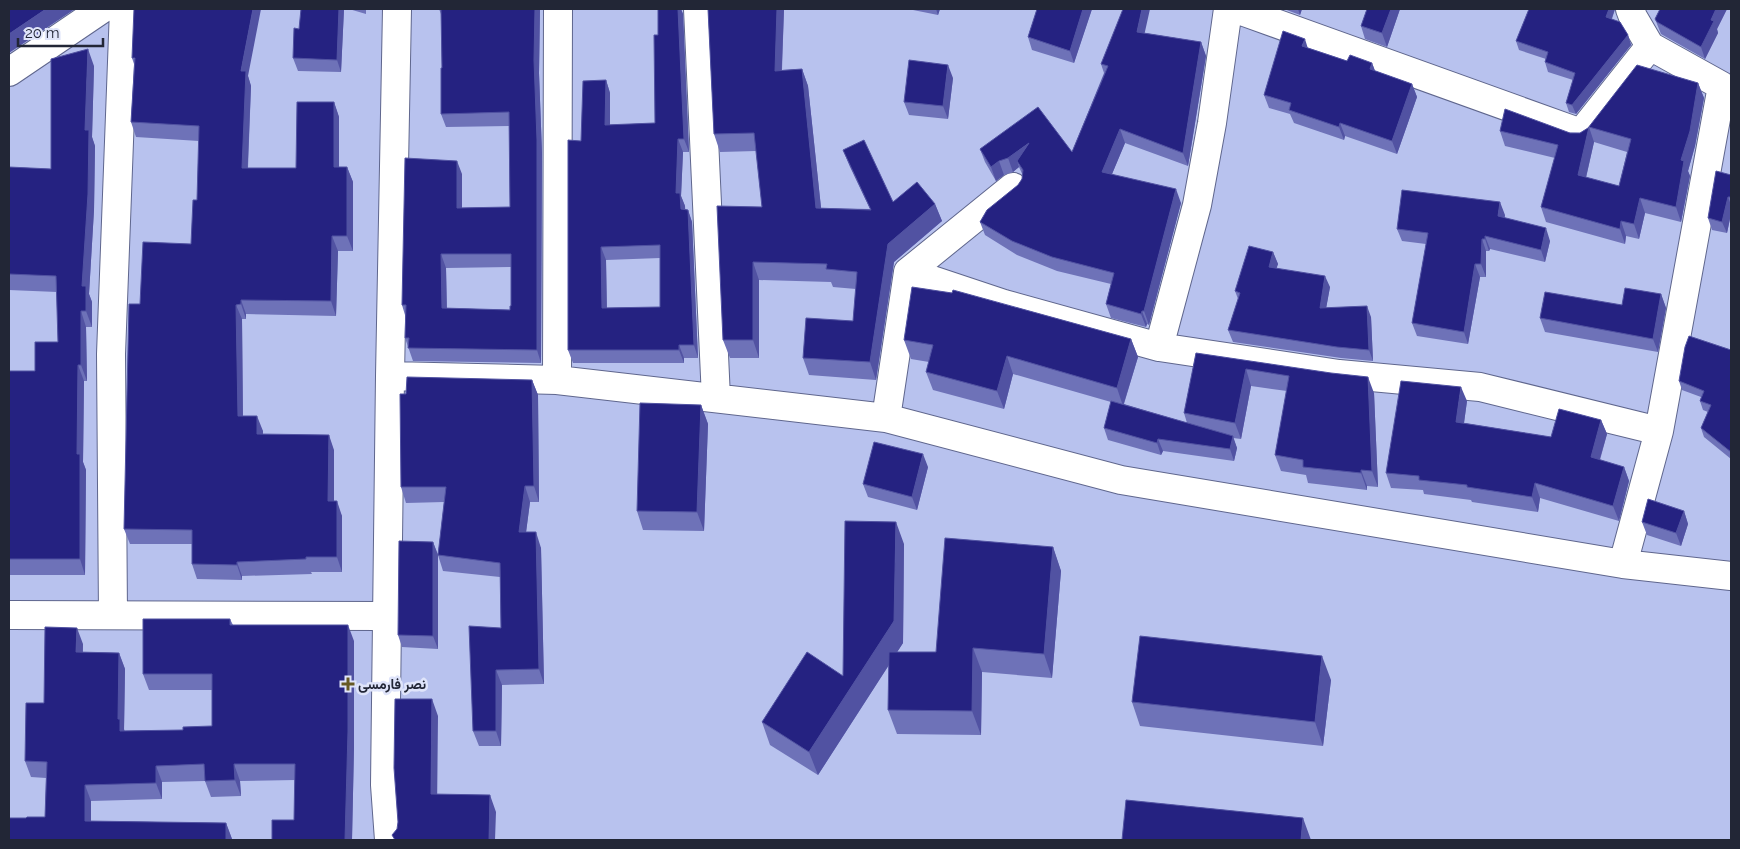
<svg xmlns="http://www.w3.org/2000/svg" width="1740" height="849" font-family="Raleway,Vazirmatn,sans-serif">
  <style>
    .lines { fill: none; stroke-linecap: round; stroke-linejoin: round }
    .street-casing { stroke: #5f668d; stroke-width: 30 }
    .street { stroke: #fff; stroke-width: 28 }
    .wall { fill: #6e72b8; fill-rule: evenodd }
    .shaded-wall { fill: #5152a2 }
    .building { fill: #252281; stroke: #5152a2; fill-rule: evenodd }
    .poi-dot { fill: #665925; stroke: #dfe4fa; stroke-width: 2 }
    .labels { text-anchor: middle; stroke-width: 5; stroke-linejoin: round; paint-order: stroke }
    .poi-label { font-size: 14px; font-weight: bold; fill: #222636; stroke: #dfe4fa; text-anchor: start }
  </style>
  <rect width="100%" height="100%" fill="#b8c2ee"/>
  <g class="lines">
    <g class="street-casing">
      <path id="street" d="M698,9L716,398
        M1236,9L1581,133L1650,46L1722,86L1659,431L1623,564
        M1630,9L1633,17L1650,46
        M9,72L102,9
        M908,272L1004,304L1159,347L1339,374L1480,387L1659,431
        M1159,347L1197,205L1212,123L1228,9
        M390,376L557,380L886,418L1121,480L1623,564L1731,576
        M557,380L558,9
        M886,418L908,272L1013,187
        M9,615L388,616
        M113,615L111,354L124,9
        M389,840L385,785L390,376L397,9"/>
    </g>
    <use href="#street" class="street"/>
  </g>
  <path class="wall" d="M344,9L341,72L298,71L293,58L299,29Z
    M349,9H366V14Z
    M439,9H540L539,73L542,153L541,363L413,361L405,338V315L402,305L462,174V208L510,207L509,126L446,127L441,114L442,68L441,14ZM511,267V306L510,310L447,308L446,268Z
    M658,9H681L683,14L689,152H683L681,196L685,206V209L688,210L692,222L698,358H684V363H573L568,350L581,141L606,80L610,93V125L655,123L658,35ZM660,258V307L607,308L606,260Z
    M708,9H784L782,70L802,69L808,86L821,208L870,209L850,167L843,150L893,202L935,204L942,221L894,262L876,380L809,375L803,358L853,321L856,289L833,287L831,282L759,280V358H730L723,340L762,207L756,151L720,152L714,134Z
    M908,9H940L938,15Z
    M1037,9H1092L1074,63L1032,50L1028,37Z
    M1284,9H1302L1300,15Z
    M1367,9H1400L1387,47L1365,39L1361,26Z
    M1529,9H1615L1612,19L1628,35L1631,45L1576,114L1569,112L1566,103L1573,80L1548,72L1545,62L1546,59L1519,50L1516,41Z
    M1660,9H1727L1717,29L1718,33L1705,59L1661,34L1655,19Z
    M1145,33L1201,42L1206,56L1188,166L1125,143L1112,174L1181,203L1149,325L1147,324L1146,327L1111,318L1106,304L1111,284L1057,271L1017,255L985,235L980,222L1018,185L1022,179L1023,176L1019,167L1013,172L1004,175L996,181L985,162L980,149L1072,152L1104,73L1101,64Z
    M1308,48L1347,61L1372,63L1375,71L1412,84L1417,97L1397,154L1345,136L1344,140L1294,123L1290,114L1269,108L1264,95Z
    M132,58L248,76L251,86L248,168H296L334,102L339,117V167H347L353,182V251H338L336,316L246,314V319H242L243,416L263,431V435L334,450V501L342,516V572H311L312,574L242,576V580L197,579L192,564V544H130L124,529L140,304L191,244L197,200L199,141L136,137L131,122L134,64Z
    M94,66L92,137L95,146L94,210L89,294L92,302V327H86L87,381H84L83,462L86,470L85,575H9V371H35L58,342L57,292L9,290V167L51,169Z
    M953,78L948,119L909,115L904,102Z
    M1698,83L1704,98L1695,146L1688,171L1690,176L1681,222L1645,213L1639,239L1626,236L1625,244L1546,222L1541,207L1555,158L1505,146L1500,131L1580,133L1588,128ZM1594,142L1627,152L1619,186L1586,178Z
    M1731,175V214L1727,233L1712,230L1708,218Z
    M1505,215L1504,218L1550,241L1545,262L1490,249L1489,251H1486V277H1480L1468,344L1417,336L1412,323L1426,244L1402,241L1397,229Z
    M1273,252L1278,264L1276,268L1330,287L1326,308L1371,317L1373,361L1341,358L1233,342L1228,330L1238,299L1235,291Z
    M1661,294L1666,308L1658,352L1545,332L1540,318L1622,305Z
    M1131,339L1138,357L1124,404L1187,423L1184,413L1196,353L1374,393L1378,487L1367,486V490L1308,483L1306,475L1281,471L1275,455L1287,391L1251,386L1241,439L1233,438L1237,448L1234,461L1163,451L1161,455L1108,440L1104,428L1111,402L1013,374L1004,409L933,390L926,372L929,362L911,359L904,340Z
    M1731,350V459L1704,437L1701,428L1708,412L1703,410L1700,401L1701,397L1682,390L1679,381Z
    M532,380L538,395L539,502H530L526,532L541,548L544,684L502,685L501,746H479L473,731L501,628L500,577L443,571L438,555L444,502L406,503L401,487L406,394Z
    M1467,401L1464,423L1551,437L1601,420L1607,434L1600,460L1624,467L1629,481L1619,521L1540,498L1538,512L1472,502L1471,500L1424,494L1423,490L1391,488L1386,473Z
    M701,405L708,424L704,531L643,530L637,511Z
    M928,467L917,510L868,497L863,484Z
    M1684,511L1688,524L1681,546L1647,535L1642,522Z
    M433,542L438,555V649L402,647L398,635Z
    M904,544L903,643L897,652H936L1053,547L1061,571L1052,678L982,672L981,735L897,734L888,710L889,665L818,775L770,745L762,722L843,676Z
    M230,619L233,625L354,641V747L352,840H272L294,820L295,780L240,781L241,796L211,797L205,781L162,782V799L91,801V821L226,823L232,839L26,818L45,817L46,778L31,777L25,761L44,703L83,644V652L119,653L125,669L124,731L183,730L212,726V690H149L143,674Z
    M1331,680L1323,746L1140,726L1132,702Z"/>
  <path class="shaded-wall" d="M46,9H75L9,53V34Z
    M253,9H261L248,76L251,86L247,183L242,168L241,71Z
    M339,9H344L341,72L337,60Z
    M535,9H540L539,73L542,153L541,363L537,350L534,60Z
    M678,9H681L683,14L689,152L684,139Z
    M777,9H784L781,88L775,71Z
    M936,9H940L938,15Z
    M1083,9H1092L1074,63L1070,51Z
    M1142,9H1150L1142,45L1137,32Z
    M1298,9H1302L1300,15Z
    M1391,9H1400L1387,47L1382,33Z
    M1609,9H1615L1609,26L1606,17Z
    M1716,9H1727L1717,29L1718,33L1705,59L1701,47L1711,20Z
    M1628,35L1631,45L1576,114L1572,105Z
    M1305,39L1309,52L1302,46Z
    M1201,42L1206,56L1188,166L1183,153Z
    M88,49L94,66L92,137L95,146L94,210L89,294L92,302V327L86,311L82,286L85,130Z
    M1372,63L1377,76L1370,69Z
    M948,65L953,78L948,119L943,106Z
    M802,69L808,86L823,226L816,208Z
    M606,80L610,93V138L605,125Z
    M1698,83L1704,98L1695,146L1688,171L1690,176L1681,222L1676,207L1681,160Z
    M1412,84L1417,97L1397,154L1392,141Z
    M334,102L339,117V182L334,167Z
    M1340,123L1345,136L1344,140L1339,127Z
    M1589,127L1594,142L1583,190L1578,175Z
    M1120,129L1125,143L1107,186L1102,172Z
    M678,139L683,152L681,196L685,206L686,222L676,193Z
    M1029,143L1017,161L1019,167L1013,172L1008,158Z
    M457,161L462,174V221L457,208Z
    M999,161L1004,175L996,181L991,167Z
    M347,167L353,182V251L347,236Z
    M1176,189L1181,203L1149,325L1144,311Z
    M1728,197L1731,205V214L1727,233L1722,222Z
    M1640,198L1645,213L1639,239L1634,224Z
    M1500,202L1505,215L1503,229L1498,216Z
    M935,204L942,221L894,262L876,380L870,362L888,244Z
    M688,210L692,222L698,358L694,345Z
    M1621,221L1626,236L1625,244L1620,229Z
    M1546,228L1550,241L1545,262L1541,250Z
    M332,236L338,251L336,316L331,301Z
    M1485,236L1490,249L1489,251L1485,239Z
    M1482,239L1486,251V277L1481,264Z
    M601,247L606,260L607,321L602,308Z
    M1273,252L1278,264L1273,279L1269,267Z
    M441,254L446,268L447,321L442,308Z
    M753,262L759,280V358L753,340Z
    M1475,264L1480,277L1468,344L1464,332Z
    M1325,276L1330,287L1324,320L1320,308Z
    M1661,294L1666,308L1658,352L1653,339Z
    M241,300L246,314V319L241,304Z
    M236,305L242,319L243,430L238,416Z
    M1367,306L1371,317L1373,361L1369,350Z
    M81,311L86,327L87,381L81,365Z
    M1142,311L1147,324L1146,327L1141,314Z
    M1131,339L1138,357L1123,406L1117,388Z
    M679,345L684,358V363L679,350Z
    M1007,356L1013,374L1004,409L997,391Z
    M78,365L84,381L83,462L86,470L85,575L80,559L77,454Z
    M1246,369L1251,386L1241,439L1235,423Z
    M1368,377L1374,393L1378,487L1372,471Z
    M532,380L538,395L539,502L534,486Z
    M1461,387L1467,401L1462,437L1456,422Z
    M701,405L708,424L704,531L697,512Z
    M257,416L263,431L262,449L257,434Z
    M1601,420L1607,434L1596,472L1591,457Z
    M329,435L334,450V516L328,501Z
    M1233,436L1237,448L1234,461L1230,449Z
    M1158,439L1163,451L1161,455L1157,443Z
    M923,454L928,467L917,510L912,497Z
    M1624,467L1629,481L1619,521L1613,506Z
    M1361,470L1367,486V490L1361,473Z
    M1535,483L1540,498L1538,512L1532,497Z
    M525,486L530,502L524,548L519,532Z
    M337,501L342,516V572L337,557Z
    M1684,511L1688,524L1681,546L1676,533Z
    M896,522L904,544L903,643L818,775L809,752L894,621Z
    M536,532L541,548L544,684L539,669Z
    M433,542L438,555V649L433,636Z
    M1053,547L1061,571L1052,678L1044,654Z
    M237,562L242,576V580L237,565Z
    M348,625L354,641V747L352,840H345Z
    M77,628L83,644L82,668L76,652Z
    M973,648L982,672L981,735L972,711Z
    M119,653L125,669L124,729L126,735L120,731L118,719Z
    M1322,656L1331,680L1323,746L1315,722Z
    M496,670L502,685L501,746L496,731Z
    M432,699L438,716L437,811L431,794Z
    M234,764L240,781L241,796L235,780Z
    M156,766L162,782V799L156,783Z
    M85,785L91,801V838L85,821Z
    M490,795L496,812L495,840H489Z
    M1303,818L1311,840H1301Z
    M226,823L232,839V840H226Z"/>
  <path class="building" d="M9,9H46L9,34Z
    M134,9H253L241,71H246L242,168H296L297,102H334V167H347V236H332L331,301L241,300V304L236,305L238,416H257V434L329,435L328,501H337V557H306V559L237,562V565L192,564V530L124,529L129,304H140L143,242L191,244L193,200H197L199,126L131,122L135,58H132Z
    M301,9H339L337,60L293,58L294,28L299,29Z
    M441,9H535L534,60L537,140V350L408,348L409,338H405L406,305H402L405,158L457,161V208L510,207L509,112L441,114V68H442ZM441,254H511V306H510V310L442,308Z
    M658,9H678L684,139H678L676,193H680L681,209L688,210L694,345H679V350H568V140L581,141L583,81L606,80L605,125L655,123L654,35H658ZM660,245V307L602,308L601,247Z
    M708,9H777L775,71L802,69L816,208L871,210L843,150L864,140L893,202L917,182L935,204L888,244L870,362L803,358L806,318L853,321L857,272L826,269L827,264L753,262V340H723L717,206L762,207L754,133L714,134Z
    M1037,9H1083L1070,51L1028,37Z
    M1123,9H1142L1137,32L1201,42L1183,153L1120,129L1102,172L1176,189L1144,311H1142L1141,314L1106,304L1114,273L1052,257L1012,241L980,222L987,210L1018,185L1022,179L1023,170L1017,161L1029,143L1008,158L999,161L991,167L980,149L1038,107L1072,152L1108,66L1101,64Z
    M1367,9H1391L1382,33L1361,26Z
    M1529,9H1609L1606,17L1620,22L1628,35L1572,105L1566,103L1575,73L1545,62L1548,52L1516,41Z
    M1660,9H1716L1711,20L1714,21L1701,47L1657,22L1655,19Z
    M1283,31L1305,39L1302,46L1347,61L1350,55L1372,63L1370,69L1412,84L1392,141L1340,123L1339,127L1289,110L1291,103L1264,95Z
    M88,49L85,130H89L88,194L82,286H86V311H81V365H78L77,454H80V559H9V371H35V342H58L56,276L9,274V167L51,169V59Z
    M909,60L948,65L943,106L904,102Z
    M1637,65L1698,83L1690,131L1681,160L1684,161L1676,207L1640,198L1634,224L1621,221L1620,229L1541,207L1558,145L1500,131L1505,109L1570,133H1580L1588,128ZM1589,127L1631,139L1619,186L1578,175Z
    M1716,171L1731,175V197H1728L1722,222L1708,218Z
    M1402,190L1500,202L1498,216L1546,228L1541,250L1485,236V239H1482L1481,264H1475L1464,332L1412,323L1428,233L1397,229Z
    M1249,246L1273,252L1269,267L1325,276L1320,308L1367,306L1369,350L1337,347L1228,330L1240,293L1235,291Z
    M912,287L952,293L953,290L1131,339L1117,388L1007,356L997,391L926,372L933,345L904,340Z
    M1625,288L1661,294L1653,339L1540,318L1545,292L1622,305Z
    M1689,336L1731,350V452L1701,428L1711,405L1700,401L1704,391L1679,381L1685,347Z
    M1196,353L1331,373L1368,377L1372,471L1361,470V473L1303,467V460L1275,455L1289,376L1246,369L1235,423L1184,413Z
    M407,377L532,380L534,486H525L519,532H536L539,669L496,670V731H473L469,626L501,628L500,563L438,555L446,487H401L400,394H406Z
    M1401,381L1461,387L1456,422L1551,437L1559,409L1601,420L1591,457L1624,467L1613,506L1535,483L1532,497L1467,487V485L1419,480V476L1386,473Z
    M1111,401L1233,436L1230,449L1158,439L1157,443L1104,428Z
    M640,403L701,405L697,512L637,511Z
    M874,442L923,454L912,497L863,484Z
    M1648,499L1684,511L1676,533L1642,522Z
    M845,521L896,522L894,621L809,752L762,722L807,652L843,676Z
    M945,538L1053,547L1044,654L973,648L972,711L888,710L889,652H936Z
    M399,541L433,542V636L398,635Z
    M143,619H230V625H348V731L345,840H272V820H294L295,764H234L235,780L205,781L204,764L156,766V783L85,785V821L226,823V840H9V818H26L27,817H45L47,762L25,761L26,703H44L45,627L77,628L76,652L119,653L118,719H120V731L183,730V727L212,726V674H143Z
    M1140,636L1322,656L1315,722L1132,702Z
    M395,699H432L431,794L490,795L489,840H395L392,835L397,829L398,822L394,768Z
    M1126,800L1303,818L1301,840H1122Z"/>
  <path class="poi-dot" d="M345.5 676.5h5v5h5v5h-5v5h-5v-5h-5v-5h5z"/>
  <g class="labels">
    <g class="poi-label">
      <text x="358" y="689">نصر فارمسی</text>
    </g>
  </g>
  <rect width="1740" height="849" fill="none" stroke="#222636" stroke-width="20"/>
  <path d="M18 38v8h85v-8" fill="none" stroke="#222636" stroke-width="2.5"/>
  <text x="25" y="38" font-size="15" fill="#222636" stroke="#dfe4fa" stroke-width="4" paint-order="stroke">20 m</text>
</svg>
